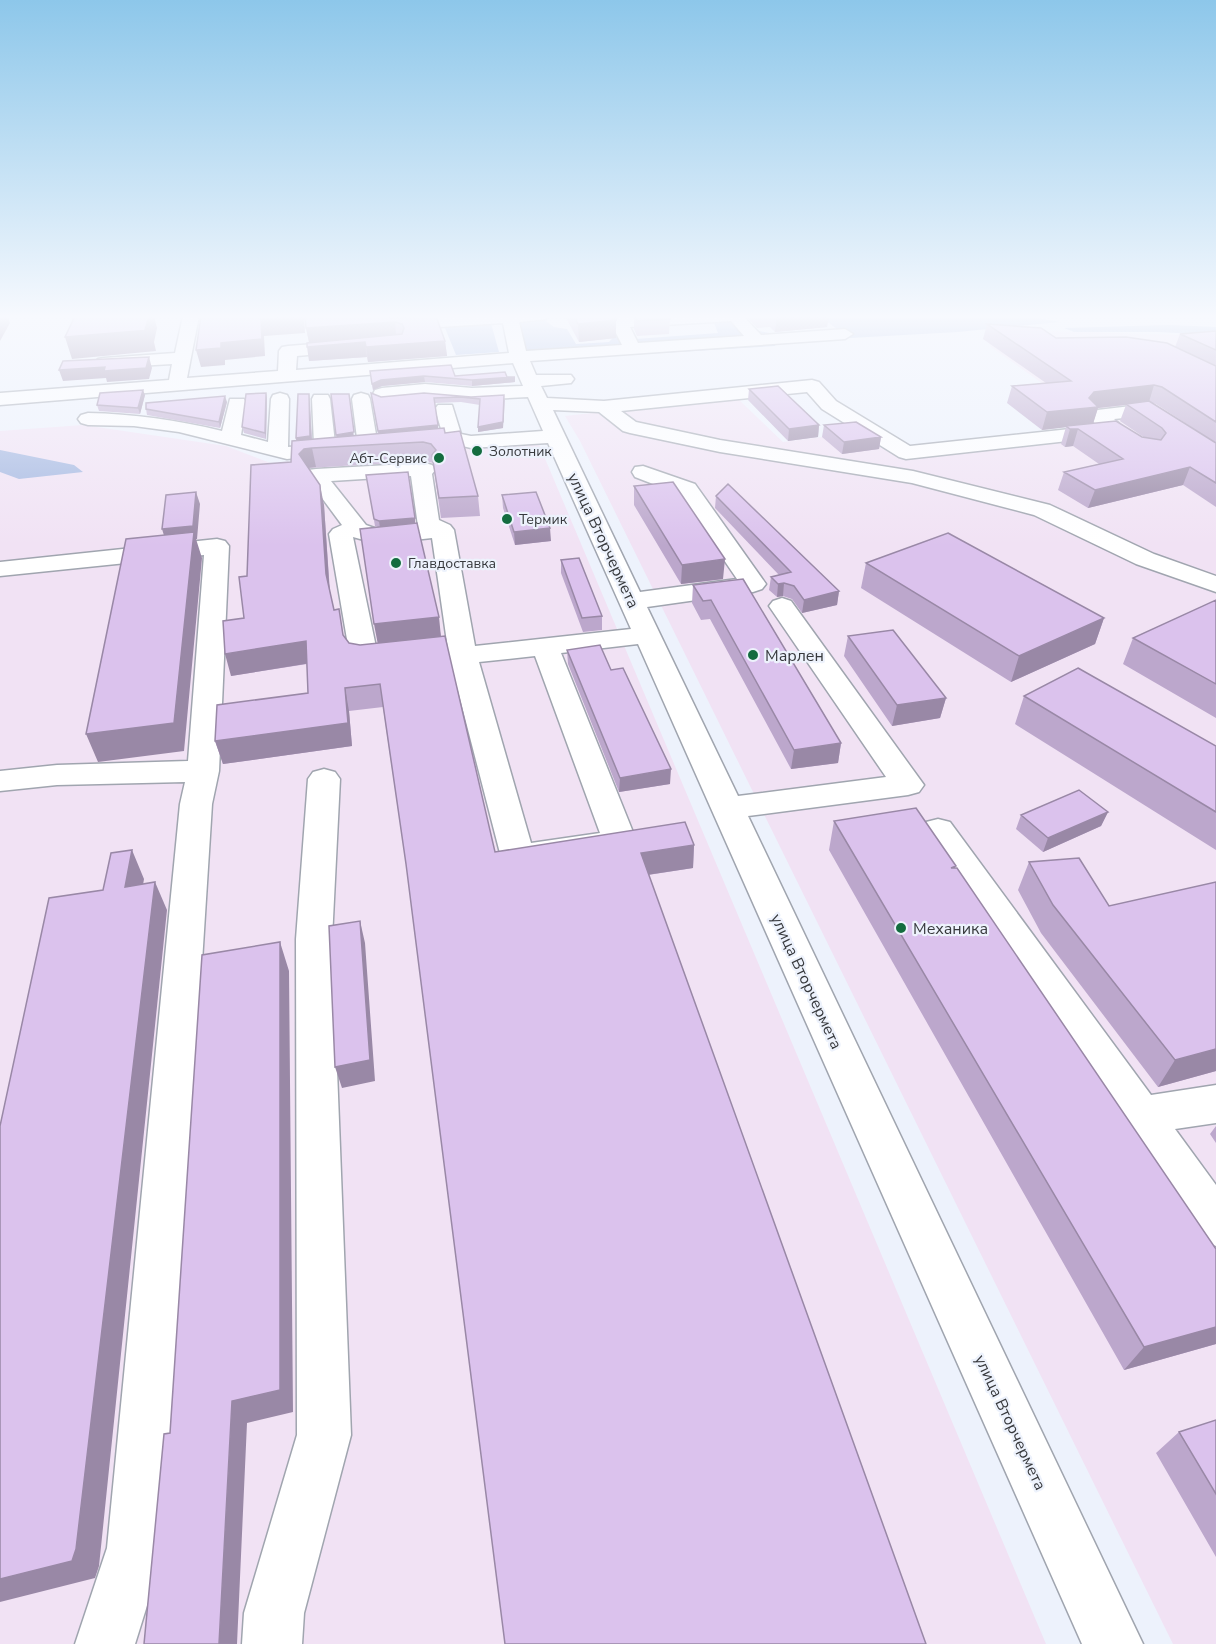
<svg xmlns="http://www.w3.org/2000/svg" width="1216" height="1644" font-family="'Nunito Sans',sans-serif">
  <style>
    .industrial { fill: #f1e2f4 }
    .forest { fill: #a3b6e0 }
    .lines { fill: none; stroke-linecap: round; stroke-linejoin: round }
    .minor-casing { stroke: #a0a5af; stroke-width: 3 }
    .minor { fill: #fff; fill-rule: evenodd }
    .wall { fill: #bca7cc; fill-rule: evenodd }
    .shaded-wall { fill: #9988a6 }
    .building { fill: #dbc2ed; stroke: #9988a6; stroke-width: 1.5 }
    .poi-dot { fill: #136c3f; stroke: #edf2fc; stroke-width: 2 }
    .labels { text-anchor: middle; stroke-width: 4.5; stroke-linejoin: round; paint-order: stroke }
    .far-poi-label { font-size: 14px; fill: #37393d; stroke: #edf2fc; text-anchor: start }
    .street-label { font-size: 16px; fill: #37393d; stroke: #edf2fc }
    .poi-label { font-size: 16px; fill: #37393d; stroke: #edf2fc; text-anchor: start }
  </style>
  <rect width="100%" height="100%" fill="#edf2fc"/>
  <path class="industrial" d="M1053,331L1216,336V1644H1173L580,441L565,416L736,397L783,442L852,433L898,456L1110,431L991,347L988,340L989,336Z
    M83,425L226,446L273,464L538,442L1046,1644H0V431Z"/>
  <path class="forest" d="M433,316H489L499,352L456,355L443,323Z
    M515,316H539L554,327L567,329L576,344L609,342L619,331L635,339L718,333L714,323L683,316H739L750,329L779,335L775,346L529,361Z
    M819,316H1027L1060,322L958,332L850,338Z
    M1169,325L1216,327V335L1158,332H1074L1064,328Z
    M0,450L74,465L83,472L19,479L0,472Z"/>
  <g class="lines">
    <g class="minor-casing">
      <path id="minor" d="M183,316H199L187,378L278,371L279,351L282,347L288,346L352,341L358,342L361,346L358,350L352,351L297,356L296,370L509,353L503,323L393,330L385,325L383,316H399L400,320L466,316H548L546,319L519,322L526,351L622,345L611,323L619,318L743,316L761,335L845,329L853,334L845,339L530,361L536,375H571L574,379L571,383L541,386L547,398L604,401L812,380L819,382L836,401L910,446L1098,426L1086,415L1089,411L1148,404L1155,406L1216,445V460L1209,458L1144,416L1114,419L1125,429L1122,433L1104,437L906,459L899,457L822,409L807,392L621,411L636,422L720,440L913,471L1050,505L1154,554L1216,576V592L1136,564L1034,515L912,483L720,452L630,433L623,431L599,412L553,410L640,592L737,579L679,494L635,477L632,472L635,467L643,466L695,484L766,584L762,589L753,592L647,607L738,796L886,777L769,606L773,601L782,598L791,601L924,785L919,792L908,795L748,816L1143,1644H1082L638,644L561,653L637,842L632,850L620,854L518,869L506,866L501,857L449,656L432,538L378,544L353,537L376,647L397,645L407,647L411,653L407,659L364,665L354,663L350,657L329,534L333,529L342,525L305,475L308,470L316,469L425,463L432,465L436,469L432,474L439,520L450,525L454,530L475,646L631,629L548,443L471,448L445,442L435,409L438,405H452L461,434L471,436L543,431L528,397L472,400L425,396L382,400L375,398L373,394L375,390L382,388L425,384L472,388L523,386L513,363L0,405V393L169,380L172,364L104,368L98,367L95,363L98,359L104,358L175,353ZM731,321L744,336L638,343L630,327ZM411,476L418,526L380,530L366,525L331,481ZM535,656L600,833L531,843L479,662Z
        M280,393L287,395L289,399L288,447L314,445L312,399L314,395H328L330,399L335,443L344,445L347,449L344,453L287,459L179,432L134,426L88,425L81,423L78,419L81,415L88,413C134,414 177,420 222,431L230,399H244L246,403L241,435L268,442L271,399L273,395Z
        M361,393L368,395L370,399L378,446L375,450H361L358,446L352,399L354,395Z
        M217,539L225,541L229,546L219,771L212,804L165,1548L135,1644H75L107,1548L180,804L185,782L57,785L0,791V771L57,765L188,761L204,555L0,576V562Z
        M324,769L335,772L340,779L332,939L351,1435L304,1613L302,1644H242L244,1613L297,1435L296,939L308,779L313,772Z
        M938,819L950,822L1151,1095L1216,1085V1123L1175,1129L1216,1185V1246L1200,1240L926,838L921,830L926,822Z"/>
    </g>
    <use href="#minor" class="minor"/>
  </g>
  <path class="wall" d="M400,316H436L445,341L447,356L368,362L367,357L309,361V342L306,328L402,318Z
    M565,316H667L670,319L669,334L637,336L634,329V316H618L615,318L616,338L579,342Z
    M746,316H829L827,327L775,332L770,327L757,328Z
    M987,324L1056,338L1175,347L1180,334L1216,331V507L1183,485L1088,508L1058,490L1064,472L1099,464L1073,446L1065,447L1061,444L1066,427L1042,430L1007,403L1012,386L1046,383L983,339ZM1152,403L1156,404L1196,430ZM1126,405L1120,421L1145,438L1093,423L1098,408Z
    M370,371L455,376L515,377V382L472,386L425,382L382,386L373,390Z
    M749,389L819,425L818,437L788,441L748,400Z
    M266,393L267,398L266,439L244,433L242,427Z
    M371,393L381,397L424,393L505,400L503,428L478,432L480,405L461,402L435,403L438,428L445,433L478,496L480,516L441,518L433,463L426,461L308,468L324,505L330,592L334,610L344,637L349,643L360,645L378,643V527L375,526L366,475L415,523L441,636L495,852L694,845L693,868L648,875L406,864L383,707L349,711L352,746L223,764L215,741L308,693L307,664L231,676L244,618L247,576L291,462L296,441V438L310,400L312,440L378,434Z
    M145,395L140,414L99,411L97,405Z
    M227,402L220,428L147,415L146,409Z
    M824,425L881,437L879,449L842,454L822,437Z
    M634,486L723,579L681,584L634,505Z
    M502,495L551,541L515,545L503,508Z
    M716,496L839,591L837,605L802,613L792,599L783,596L777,597L769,590L771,577L779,575L715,508Z
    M561,560L602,616V630L583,632L561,573Z
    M866,563L1104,618L1095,644L1011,682L861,588Z
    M743,579L841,743L838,763L791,769L710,619L701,620L692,603L693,585Z
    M1216,600V718L1123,664L1133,638Z
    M848,636L946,698L940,718L892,726L844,656Z
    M567,650L611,670L670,784L619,792L568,664Z
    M1024,696L1216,746V850L1015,724Z
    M1108,812L1101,826L1043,852L1016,829L1021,815Z
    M834,821L955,868L1216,1249V1344L1124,1370L829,850Z
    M1029,862L1109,906L1216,882V1071L1158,1087L1041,933L1018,890Z
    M1216,1126V1143L1210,1134Z
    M1216,1420V1557L1156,1453L1179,1432Z"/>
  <path class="shaded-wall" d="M0,316H7L10,323L0,341Z
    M149,316H154L157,328L154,342L156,351L72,359L65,337Z
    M304,316L305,333L264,336L265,356L225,360V365L201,367L196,350L221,343L261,319Z
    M609,316H618L611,321L616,320V338L579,342L578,324Z
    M777,316H829L827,327L775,332Z
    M395,322L396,336L309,342L306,328Z
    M445,341L447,356L368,362L366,347Z
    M365,342L367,357L309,361L307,347Z
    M149,357L152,368L149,379L107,382L106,378L63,381L59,370Z
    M424,376L425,382L382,386L373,390L372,384L381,380Z
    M515,377V382L472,386V380Z
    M1154,385L1149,402L1098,408L1093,424L1042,430L1047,412L1089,398L1094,392Z
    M143,390L145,395L140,414L138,408Z
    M266,393L267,398L266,439L265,433Z
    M309,394L312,442L297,444L296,438Z
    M504,395L503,428L478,432V427Z
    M225,396L227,402L220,428L219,422Z
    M350,399L354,438L337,440L336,435Z
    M438,425V431L379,437L378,431Z
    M819,425L818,437L788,441L789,429Z
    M1070,429H1078L1073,446L1065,447Z
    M881,437L879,449L842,454L844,442Z
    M312,448L316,467L308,468L299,454L304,449Z
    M1190,467L1183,485L1088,508L1095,490Z
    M320,485L324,505L330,596L326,574Z
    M196,492L200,504L197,539H196L202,558L184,751L98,762L86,734L166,542L162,529Z
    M415,518V524L380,528L379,521Z
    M550,528L551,541L515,545L514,532Z
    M725,559L723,579L681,584L682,565Z
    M784,583L783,596L777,597L778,584Z
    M839,591L837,605L802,613L804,600Z
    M439,617L441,637L378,645L374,624Z
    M1104,618L1095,644L1011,682L1019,656Z
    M306,641L311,663L231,676L225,654Z
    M345,688L349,711L352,746L223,764L215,741Z
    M946,698L940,718L892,726L897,705Z
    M841,743L838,763L791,769L794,750Z
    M671,769L670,784L619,792L620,778Z
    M1108,812L1101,826L1043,852L1048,838Z
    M694,845L693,868L640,876L641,853Z
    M132,850L144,879L138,915L125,887Z
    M155,882L167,910L99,1566L95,1578L0,1602V1579Z
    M360,921L365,943L375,1081L342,1088L335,1067Z
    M280,942L289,971L293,1412L247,1423L237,1644H219L232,1401Z
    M1216,1049V1071L1158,1087L1175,1060Z
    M1216,1327V1344L1124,1370L1144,1347Z"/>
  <path class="building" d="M75,316H149L145,330H150L65,337Z
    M201,316H302L261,319L262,339L221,343V348L196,350Z
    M305,316H387L391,318L436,316L445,341L366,347L365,342L307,347V343L402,334L404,328L402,324L395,322L306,328Z
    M574,316H614L616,320L578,324Z
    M635,316H667L670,319L637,321Z
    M987,324L1041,328L1056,338L1126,337L1167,343L1216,366V422L1162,387L1154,385L1094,392L1089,398L1098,407L1047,412L1012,386L1071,381Z
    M1216,331V350L1180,334Z
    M149,357L146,368L104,371L105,367L59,370L63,361Z
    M451,365L455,376L505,372L507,377H515L472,380L424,376L381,380L372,384L370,371Z
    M778,386L819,425L789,429L749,389Z
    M143,390L138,408L97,405L100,393Z
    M266,393L265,433L242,427L246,394Z
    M371,393L381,397L424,393L471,397L504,395L503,422L478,427L480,399L460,397L434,398L438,425L378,431Z
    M298,394H309L310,436L296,438Z
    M331,394H349L354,432L336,435Z
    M225,396L219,422L146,409V403Z
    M1149,401L1216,443V483L1190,467L1095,490L1064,472L1123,459L1078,429H1070L1066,426L1116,421L1142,437L1161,440L1166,433L1162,428L1126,404Z
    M856,422L881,437L844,442L824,425Z
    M444,428L445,433L460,431L478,496L439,498L432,455L436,450L431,444L423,442L312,448L304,449L299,454L320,485L326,574L334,610L339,609L343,635L349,643L360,645L445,636L495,852L685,822L694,845L641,853L926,1644H505L406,864L380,684L345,688L348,723L215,741L217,705L308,693L306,641L225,654L223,621L244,618L239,577L247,576L251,465L291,462L292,441Z
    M408,472L415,518L379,521L374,519L366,475Z
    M673,482L725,559L682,565L634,486Z
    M728,484L839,591L804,600L794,586L784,583L778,584L771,577L791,572L716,496Z
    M196,492L193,526L162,529L166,495Z
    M536,492L550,528L514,532L502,495Z
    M417,523L439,617L374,624L360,529Z
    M194,532L174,723L86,734L126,539Z
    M948,533L1104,618L1019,656L866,563Z
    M579,558L602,616L582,618L561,560Z
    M743,579L841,743L794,750L711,600L703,601L693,585Z
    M1216,600V684L1133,638Z
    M893,630L946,698L897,705L848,636Z
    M600,645L611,670L623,668L671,769L620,778L567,650Z
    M1078,668L1216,746V812L1024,696Z
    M1079,790L1108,812L1048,838L1021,815Z
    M916,808L956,866L951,868H957L1216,1249V1327L1144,1347L834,821Z
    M132,850L125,887L155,882L76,1549L72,1561L0,1579V1126L49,898L103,890L111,853Z
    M1079,858L1109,906L1216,882V1049L1175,1060L1053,905L1029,862Z
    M360,921L370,1060L335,1067L329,926Z
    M280,942V1390L232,1401L219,1644H144L164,1434L170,1433L202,955Z
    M1216,1420V1494L1179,1432Z"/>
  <linearGradient id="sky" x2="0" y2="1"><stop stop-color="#8dc7ea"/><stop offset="0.58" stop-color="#f7f9fe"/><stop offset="1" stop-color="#f7f9fe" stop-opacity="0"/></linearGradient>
  <rect width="1216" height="546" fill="url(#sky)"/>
  <g class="poi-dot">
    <circle cx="477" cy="451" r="6"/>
    <circle cx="439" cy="458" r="6"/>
    <circle cx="507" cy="519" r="6"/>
    <circle cx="396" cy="563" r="6"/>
    <circle cx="753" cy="655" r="6"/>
    <circle cx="901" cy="928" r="6"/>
  </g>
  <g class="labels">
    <g class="far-poi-label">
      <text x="489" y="456">Золотник</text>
      <text x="427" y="463" text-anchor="end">Абт-Сервис</text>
      <text x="519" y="524">Термик</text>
      <text x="408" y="568">Главдоставка</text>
    </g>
    <g class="street-label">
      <text transform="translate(604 540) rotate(65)" y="6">улица Вторчермета</text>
      <text transform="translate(807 981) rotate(65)" y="6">улица Вторчермета</text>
      <text transform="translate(1011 1422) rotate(65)" y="6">улица Вторчермета</text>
    </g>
    <g class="poi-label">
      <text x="765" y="661">Марлен</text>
      <text x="913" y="934">Механика</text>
    </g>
  </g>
</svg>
